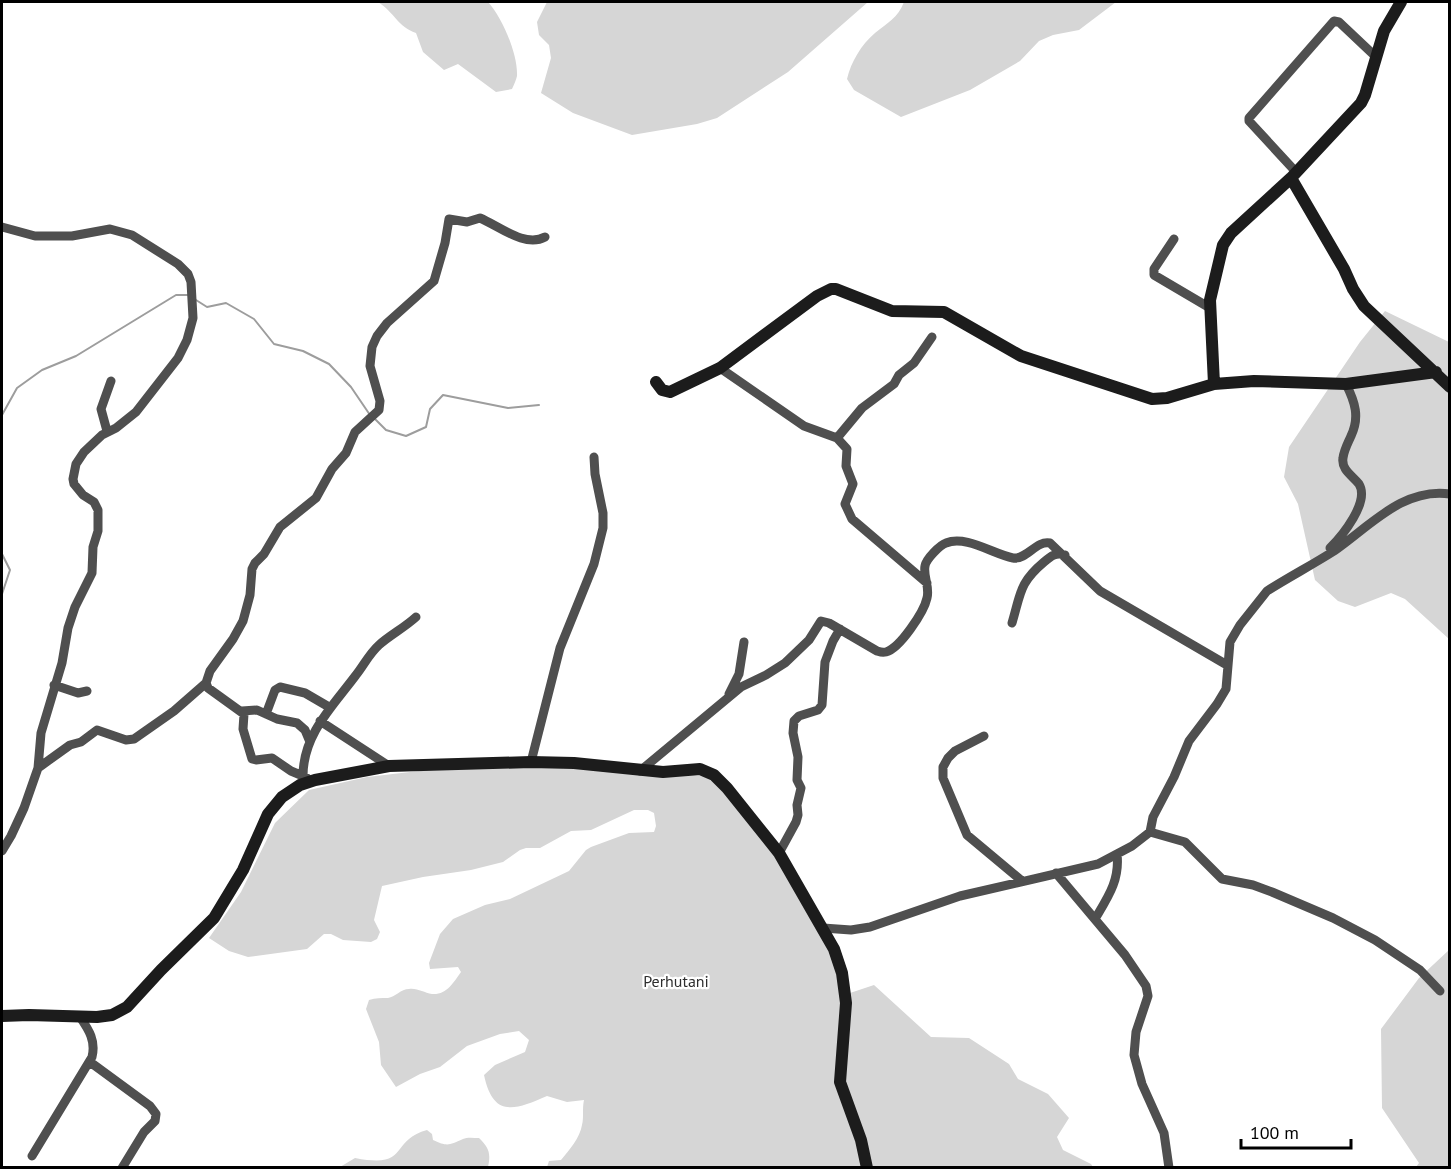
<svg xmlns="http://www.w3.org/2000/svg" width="1451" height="1169" font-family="'PT Sans',sans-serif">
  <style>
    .green { fill: #d6d6d6 }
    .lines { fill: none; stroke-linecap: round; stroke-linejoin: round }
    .stream { stroke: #9d9d9d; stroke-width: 2 }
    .street { stroke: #4f4f4f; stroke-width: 9 }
    .secondary { stroke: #1c1c1c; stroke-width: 12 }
    .labels { text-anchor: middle; stroke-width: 4.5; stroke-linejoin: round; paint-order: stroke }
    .park-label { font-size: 16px; fill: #2d2d2d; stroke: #fff }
  </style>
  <rect width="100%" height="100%" fill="#fff"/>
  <path class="green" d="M378,2H488C502,17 518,54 517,76C516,80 514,85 512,89L496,92L458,64L444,70L423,52L416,33C398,27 394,12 378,2Z
    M547,2H868L788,72L717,118L697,124L632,135L573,113L541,93L551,58L549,45L539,35L537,22Z
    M904,2H1116L1079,30L1053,35L1039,41L1020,61L970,90L901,117L854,90L847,79C851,62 861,45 875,33C887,23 898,18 904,2Z
    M1385,311L1449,342V639L1405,599L1391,593L1355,607L1338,601L1315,580L1298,504L1284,477L1289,447L1360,342Z
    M523,766L709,776L759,833L801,897L836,960L841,996L874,985L931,1037L969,1038L1009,1064L1018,1079L1048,1094L1069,1118L1057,1137L1063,1150L1091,1164L1093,1167H547L549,1161L561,1160C569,1150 580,1138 582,1125C584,1117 582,1109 584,1100L567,1102L547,1096C513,1111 493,1117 484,1075L495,1065L525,1052L529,1040L519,1031L500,1034L467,1046L440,1067L420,1074L396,1087L381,1065L379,1042L366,1009L369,1000C376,998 381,998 388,998C395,997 401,989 409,989C418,988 424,993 432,994C447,995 453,983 461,972L458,967L430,969L429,963L440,934L453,919L485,905L510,899L569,871L586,850L591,847L629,833L654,832L656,826L654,813L648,810H634L591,830L571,831L540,848H526L520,850L503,862L471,870L423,877L382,886L374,920L380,932L377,939L371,942L343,940L331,934H324L307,949L248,957L229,951L209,938L241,892L275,823L309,790L367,777L436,769Z
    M1449,950V1167H1416L1419,1163L1382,1108L1381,1029L1419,978Z
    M427,1130L432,1134L433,1140C448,1147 449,1145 463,1139C467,1137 474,1138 479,1138C489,1148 491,1153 488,1167H340L355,1158C411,1169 388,1141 427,1130Z"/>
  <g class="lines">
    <path class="stream" d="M196,300L207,307L226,303L254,319L274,344L303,351L329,364L351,387L370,415
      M2,415L17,388L42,370L76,356L176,295H188
      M375,419L386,430L406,436L426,427L430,409L443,395L508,408L539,405
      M2,554L10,570L2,594"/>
    <path class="street" d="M1296,172L1249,121V118L1334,21L1339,22L1375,56
      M2,227L35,236H72L110,229L132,235L178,264L188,274L191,282L193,318L187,340L178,358L136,412L116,428L102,435L84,452L76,464L73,479L74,484L83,495L94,502L98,510V531L93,547L92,573L75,607L68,628L62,663L41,733L38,768L24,808L11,836L2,851
      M1174,239L1154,269V275L1210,308
      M720,368L804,426L837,438L847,449L846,466L853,484L845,504L852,519L927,583
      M107,431L101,409L111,381
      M837,438L862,408L894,384L899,375L914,363L932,337
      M1330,548C1342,536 1370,502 1359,484C1353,476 1341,470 1343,458C1344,450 1348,443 1351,436C1360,417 1355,402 1346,384
      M1012,623C1021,593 1019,583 1044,562C1051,556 1056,552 1065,555
      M54,685L78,693L87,691
      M729,694L739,674L744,642
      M242,711L257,710L277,719L297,723L305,730L310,742
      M266,714L275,690L280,687L305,693L329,707
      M320,721L389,766
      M984,736L955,751L948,758L943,767V778L967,835L1022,881
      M531,762L560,648L594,564L603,528V513L595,474L594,457
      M38,768L70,745L81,742L97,730L126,740L134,739L174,711L206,683
      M640,771L741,687L766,675L785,663L809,640L821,621L829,623L877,651C880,652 882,653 886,652C900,648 924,612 927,598C930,587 923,576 925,566C926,559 940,545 946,543C966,535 993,554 1013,558C1027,560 1036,540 1050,543L1100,591L1227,665
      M303,776L291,771L272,758L256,760L252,759L243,729L244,714L208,688L206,683L210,671L233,639L243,621L250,595L252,569L255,563L264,554L280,527L316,498L332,469L346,453L355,432L379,410L380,401L370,366L372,347L377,336L387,323L434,281L445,243L449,219L467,222L480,218C499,226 525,248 545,237
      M307,778L303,776C303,734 333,706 356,675C364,665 369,654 379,645C390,635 404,628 416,617
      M1150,832L1185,842L1222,879L1253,885L1272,892L1333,918L1375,940L1420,970L1440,991
      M779,853L796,822L798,815L797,805L801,788L797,780L798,757L793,733L794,721L799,716L818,710L822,705L825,662L833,641L840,629
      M1056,873L1125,955L1146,986L1148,996L1136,1032L1134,1055L1142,1084L1164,1133L1169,1168
      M1095,919C1108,897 1120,880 1117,854
      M823,928L851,930L870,927L960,896L1098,864L1132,846L1150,832L1153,817L1174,777L1189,741L1217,704L1226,689L1230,642L1240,625L1267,591C1289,577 1312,565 1334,551C1369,527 1403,487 1450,494
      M90,1062L150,1106L156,1114L155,1121L144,1132L122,1168
      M32,1156L92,1057C96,1041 89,1030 80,1017"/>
    <path class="secondary" d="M1291,178L1344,269L1353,289L1364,306L1450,387
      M656,382L662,390L670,392L720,368L817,296L831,289H836L892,311L944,312L1021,356L1152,399L1167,398L1214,384L1210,300L1223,245L1231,233L1291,178L1361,103L1365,95L1384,31L1401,2
      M1214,384L1254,381L1346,384L1436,372
      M2,1016L29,1015L97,1017L112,1015L127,1007L161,970L214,918L243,870L268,814L282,797L300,785L315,780L389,766L531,762L574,763L663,772L700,769L714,775L727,788L779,853L834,949L842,973L846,1003L840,1082L861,1140L867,1168"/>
  </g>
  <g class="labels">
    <g class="park-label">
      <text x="676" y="987">Perhutani</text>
    </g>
  </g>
  <rect width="1451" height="1169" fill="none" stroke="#000000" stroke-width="6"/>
  <path d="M1241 1139v9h110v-9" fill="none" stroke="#000000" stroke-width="3"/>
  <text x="1250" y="1139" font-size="18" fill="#000000" stroke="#ffffff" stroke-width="4.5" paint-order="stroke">100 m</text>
</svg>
